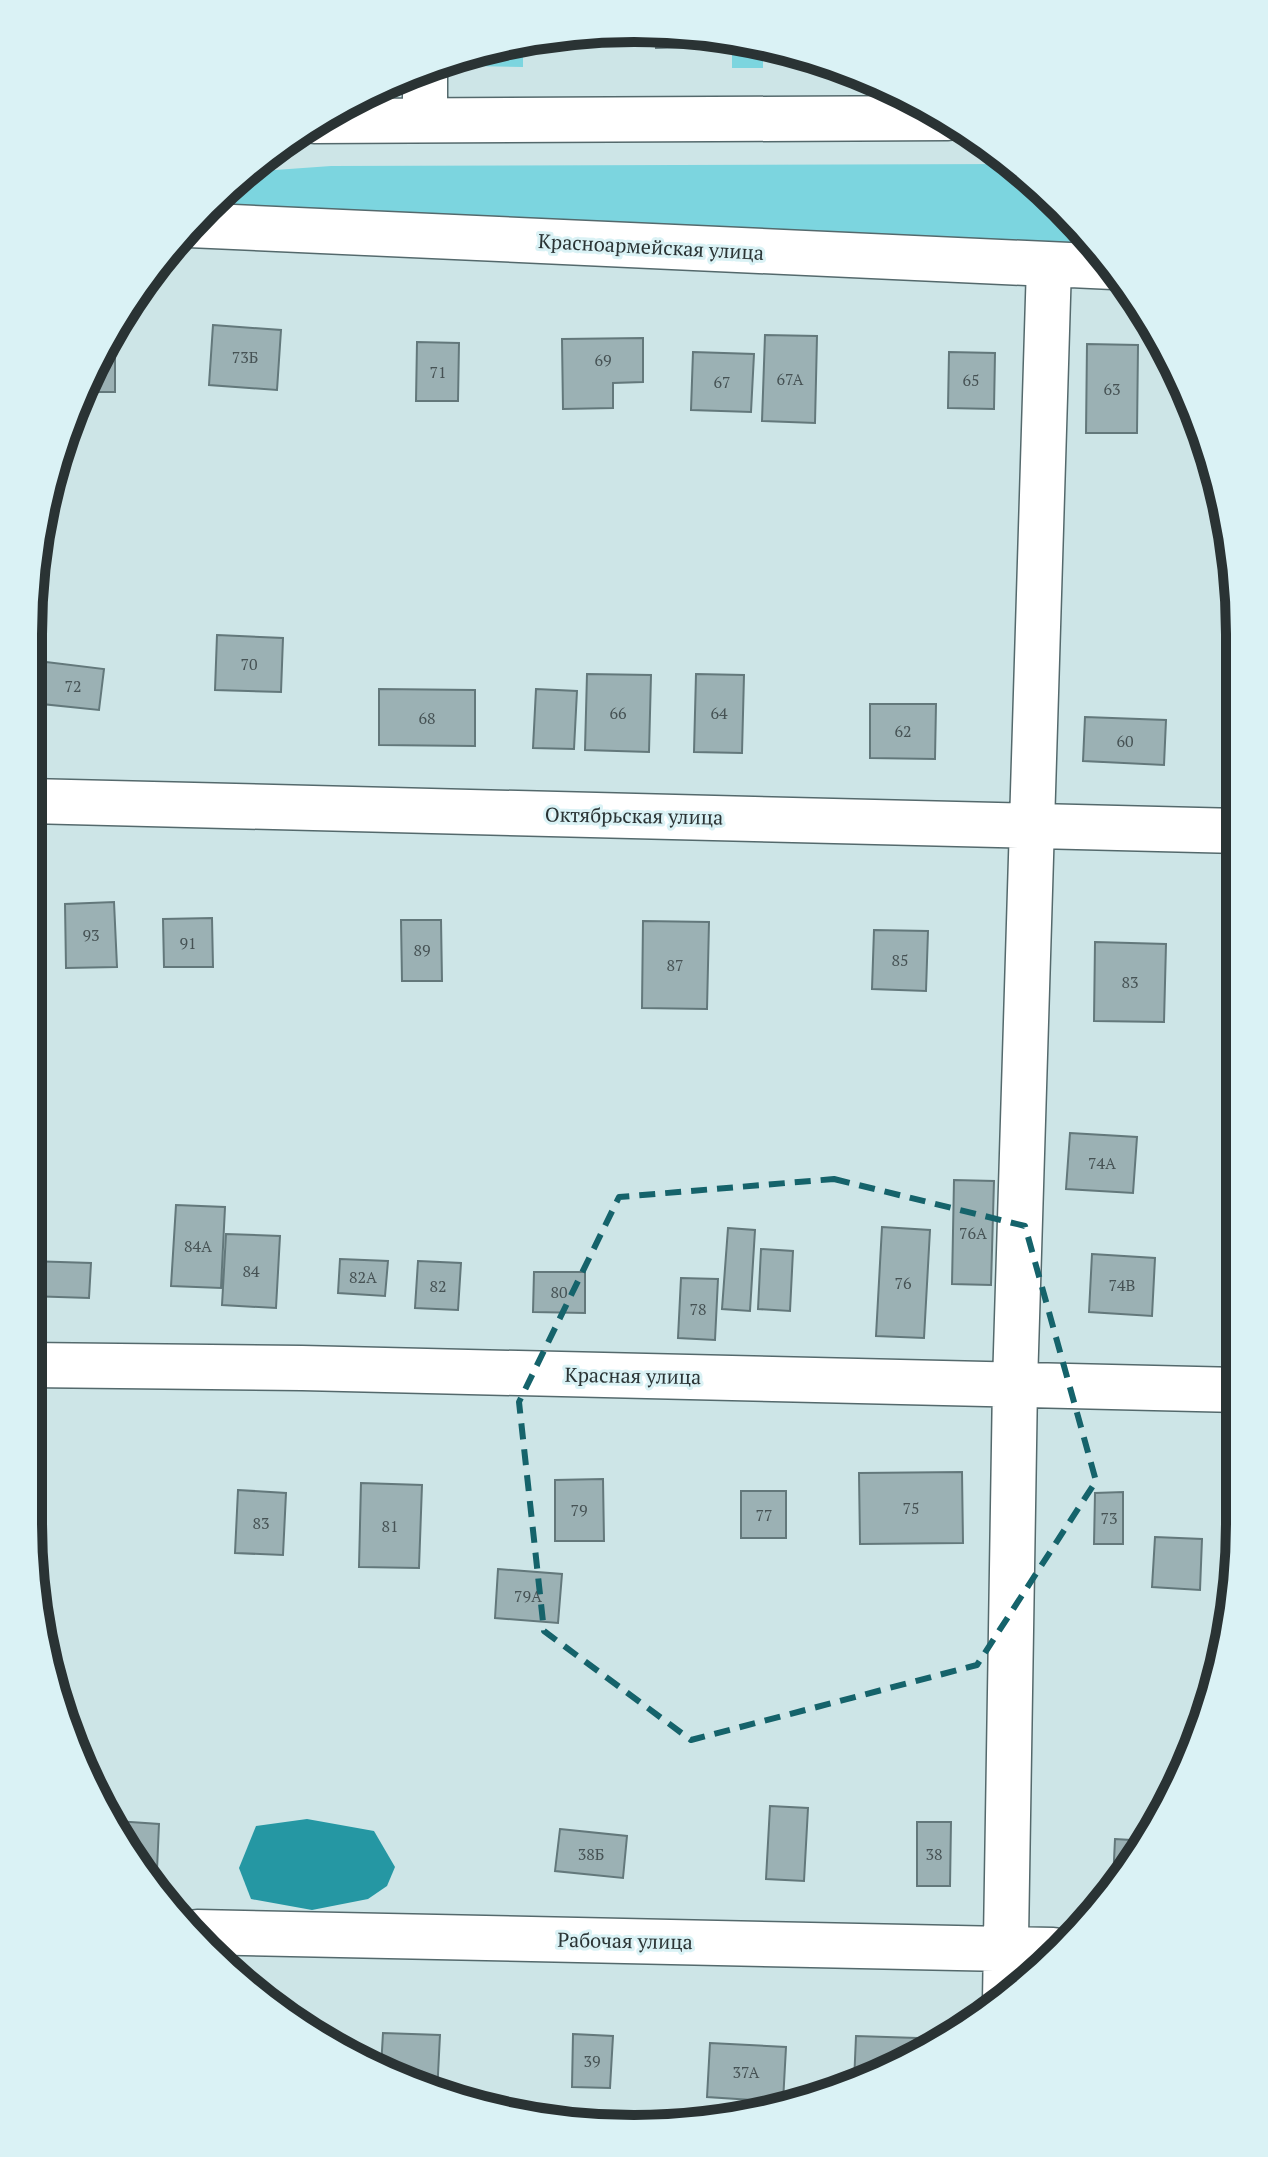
<svg xmlns="http://www.w3.org/2000/svg" width="1268" height="2157" font-family="'PT Serif',serif">
  <style>
    .green { fill: #7cd5df }
    .water { fill: #2597a3 }
    .building { fill: #9bb1b4; stroke: #63787b; stroke-width: 2 }
    .lines { fill: none; stroke-linecap: round; stroke-linejoin: round }
    .minor-casing { stroke: #54696c; stroke-width: 47 }
    .minor { stroke: #fff; stroke-width: 44 }
    .marked { fill: none; stroke: #15636b; stroke-width: 6; stroke-dasharray: 16 10; stroke-linejoin: round }
    .labels { text-anchor: middle; stroke-width: 6; stroke-linejoin: round; paint-order: stroke }
    .number-label { font-size: 16px; fill: #465254 }
    .street-label { font-size: 20px; fill: #2a3334; stroke: #daf2f5 }
    .rim { fill: none; stroke: #2a3334; stroke-width: 10 }
  </style>
  <rect width="100%" height="100%" fill="#cde5e7"/>
  <path class="green" d="M732,38L763,43V68H732Z
    M523,39V67L471,66L459,57Z
    M1009,164L1089,234L1113,267L206,205L246,172L331,166Z"/>
  <path class="water" d="M307,1819L374,1831L395,1867L387,1886L368,1899L312,1910L251,1899L239,1868L256,1826Z"/>
  <path class="building" d="M634,28L694,34V47L656,48V30H611Z
    M583,33V46L546,47V37Z
    M213,325L281,330L277,390L209,385Z
    M765,335L817,336L815,423L762,421Z
    M110,338H115V392H83Z
    M643,338V382L613,383V408L563,409L562,339Z
    M417,342L459,343L458,401H416Z
    M1087,344L1138,345L1137,433H1086Z
    M693,352L754,354L751,412L691,410Z
    M949,352L995,353L994,409L948,408Z
    M59,445L53,519H44Z
    M217,635L283,638L281,692L215,690Z
    M46,662L104,669L99,710L42,704Z
    M587,674L651,675L649,752L585,750Z
    M696,674L744,675L742,753L694,752Z
    M379,689L475,690V746L379,745Z
    M536,689L577,691L574,749L533,748Z
    M870,704H936L935,759L870,758Z
    M1085,717L1166,720L1164,765L1083,761Z
    M114,902L117,967L66,968L65,904Z
    M212,918L213,967H164L163,919Z
    M401,920H441L442,981H402Z
    M643,921L709,922L707,1009L642,1008Z
    M874,930L928,931L926,991L872,989Z
    M1095,942L1166,944L1164,1022L1094,1021Z
    M1070,1133L1137,1137L1133,1193L1066,1189Z
    M954,1180L994,1181L991,1285L952,1284Z
    M176,1205L225,1207L221,1288L171,1286Z
    M882,1227L930,1230L924,1338L876,1336Z
    M728,1228L755,1230L750,1311L722,1309Z
    M226,1234L280,1236L276,1308L222,1305Z
    M761,1249L793,1251L790,1311L758,1309Z
    M1092,1254L1155,1258L1152,1316L1089,1312Z
    M340,1259L388,1261L385,1296L338,1293Z
    M29,1261L91,1263L89,1298L28,1296Z
    M418,1261L461,1263L458,1310L415,1308Z
    M534,1272H585V1313L533,1312Z
    M681,1278L718,1279L715,1340L678,1338Z
    M962,1472L963,1543L860,1544L859,1473Z
    M603,1479L604,1541H555V1480Z
    M361,1483L422,1485L419,1568L359,1567Z
    M28,1489H33L30,1535L28,1523Z
    M238,1490L286,1493L283,1555L235,1553Z
    M741,1491H786V1538H741Z
    M1123,1492V1544H1094L1095,1493Z
    M1155,1537L1202,1539L1200,1590L1152,1587Z
    M498,1569L562,1574L558,1623L495,1618Z
    M770,1806L808,1808L804,1881L766,1879Z
    M116,1821L159,1824L157,1870L141,1869Z
    M917,1822H951L950,1886H917Z
    M560,1829L627,1836L623,1878L555,1871Z
    M1115,1839L1147,1841L1138,1860L1117,1883L1113,1882Z
    M280,2010L300,2012L299,2028L297,2027Z
    M383,2033L440,2035L437,2094L381,2068Z
    M573,2034L613,2036L610,2088L572,2087Z
    M856,2036L917,2038L916,2050L854,2083Z
    M710,2043L786,2047L783,2102L707,2097Z"/>
  <g class="lines">
    <g class="minor-casing">
      <path id="minor" d="M425,67V119
        M314,121L948,118
        M189,225L1113,267
        M29,801L1239,831
        M28,1365L302,1368L1239,1390
        M197,1932L1053,1950
        M1005,2001L1015,1384L1049,265"/>
    </g>
    <use href="#minor" class="minor"/>
  </g>
  <path class="marked" d="M834,1179L1025,1226L1096,1481L977,1665L691,1740L544,1631L519,1402L619,1197Z"/>
  <g class="labels">
    <g class="number-label">
      <text x="245" y="363">73Б</text>
      <text x="603" y="366">69</text>
      <text x="438" y="378">71</text>
      <text x="790" y="385">67А</text>
      <text x="971" y="386">65</text>
      <text x="722" y="388">67</text>
      <text x="1112" y="395">63</text>
      <text x="249" y="670">70</text>
      <text x="73" y="692">72</text>
      <text x="618" y="719">66</text>
      <text x="719" y="719">64</text>
      <text x="427" y="724">68</text>
      <text x="903" y="737">62</text>
      <text x="1125" y="747">60</text>
      <text x="91" y="941">93</text>
      <text x="188" y="949">91</text>
      <text x="422" y="956">89</text>
      <text x="900" y="966">85</text>
      <text x="675" y="971">87</text>
      <text x="1130" y="988">83</text>
      <text x="1102" y="1169">74А</text>
      <text x="973" y="1239">76А</text>
      <text x="198" y="1252">84А</text>
      <text x="251" y="1277">84</text>
      <text x="363" y="1283">82А</text>
      <text x="903" y="1289">76</text>
      <text x="1122" y="1291">74В</text>
      <text x="438" y="1292">82</text>
      <text x="559" y="1298">80</text>
      <text x="698" y="1315">78</text>
      <text x="911" y="1514">75</text>
      <text x="579" y="1516">79</text>
      <text x="764" y="1521">77</text>
      <text x="1109" y="1524">73</text>
      <text x="261" y="1529">83</text>
      <text x="390" y="1532">81</text>
      <text x="528" y="1602">79А</text>
      <text x="591" y="1860">38Б</text>
      <text x="934" y="1860">38</text>
      <text x="592" y="2067">39</text>
      <text x="746" y="2078">37А</text>
    </g>
    <g class="street-label">
      <text transform="translate(651 247) rotate(3)" y="7">Красноармейская улица</text>
      <text transform="translate(634 816) rotate(1)" y="7">Октябрьская улица</text>
      <text transform="translate(633 1376) rotate(1)" y="7">Красная улица</text>
      <text transform="translate(625 1941) rotate(1)" y="7">Рабочая улица</text>
    </g>
  </g>
  <path d="M0 0H1268V2157H0ZM634 42H634A592 592 0 0 1 1226 634V1523A592 592 0 0 1 634 2115H634A592 592 0 0 1 42 1523V634A592 592 0 0 1 634 42Z" fill="#daf2f5" fill-rule="evenodd"/>
  <path class="rim" d="M634 42H634A592 592 0 0 1 1226 634V1523A592 592 0 0 1 634 2115H634A592 592 0 0 1 42 1523V634A592 592 0 0 1 634 42Z"/>
</svg>
